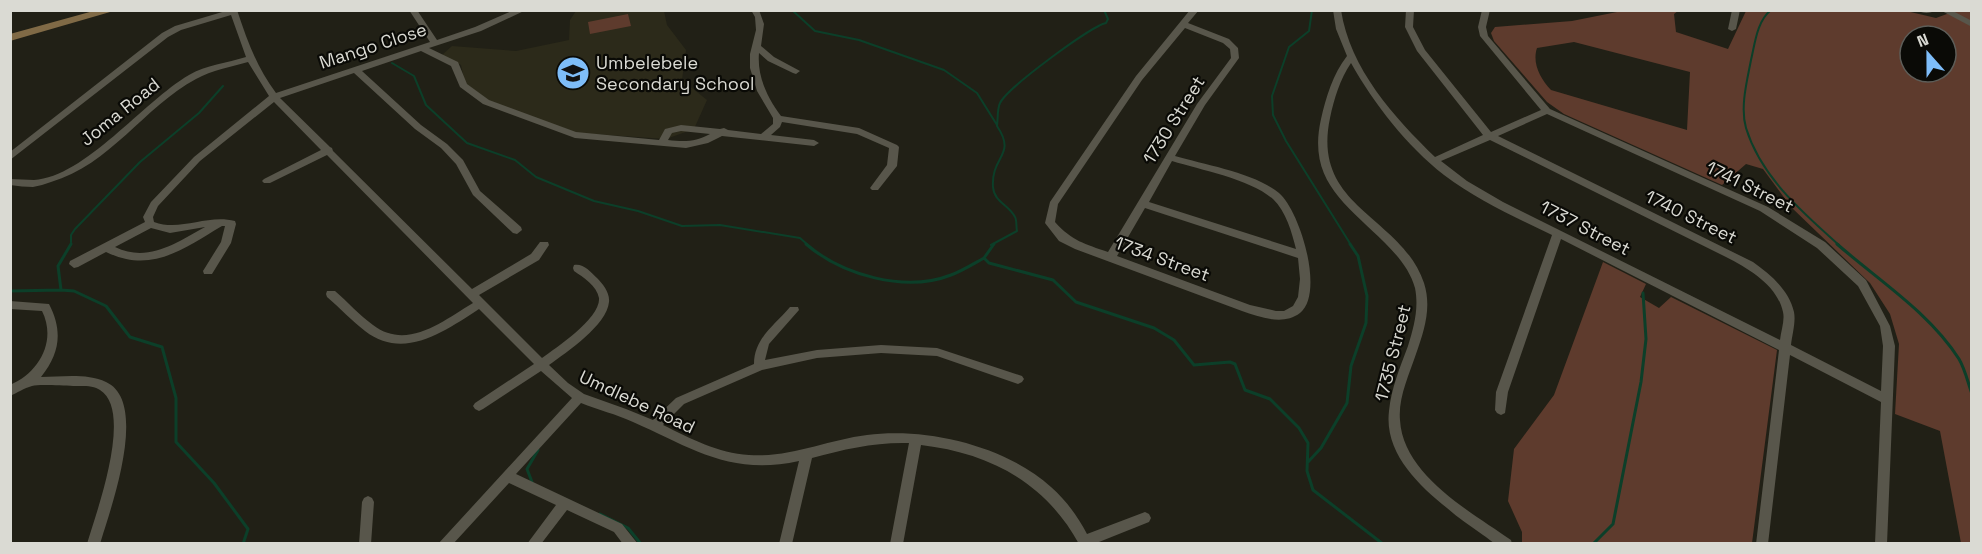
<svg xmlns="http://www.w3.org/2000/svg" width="1982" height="554" font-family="'Space Grotesk',sans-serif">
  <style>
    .built { fill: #2c2a1a }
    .green { fill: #5e3b2d; fill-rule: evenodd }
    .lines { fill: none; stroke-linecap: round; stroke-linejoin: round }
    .stream-far1 { stroke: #0c3f29; stroke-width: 2 }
    .stream { stroke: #0c3f29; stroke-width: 3 }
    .street { fill: #58564b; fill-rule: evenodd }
    .secondary { fill: #806a46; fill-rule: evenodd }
    .labels { text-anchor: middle; stroke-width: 4.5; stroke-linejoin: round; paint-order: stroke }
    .street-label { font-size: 18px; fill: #dadad3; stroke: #0a0a06 }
    .poi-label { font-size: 18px; fill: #dadad3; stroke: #0a0a06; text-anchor: start }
  </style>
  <rect width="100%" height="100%" fill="#212016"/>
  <path class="built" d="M576,11H664L667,25L686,50L682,80L707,100L694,129L666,139L578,133L492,103L465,83L461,65L442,55L452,46L516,51L569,40L570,20Z"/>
  <path class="green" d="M1902,10L1936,18L1955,11H1971V543H1961L1940,431L1895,414L1899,344L1890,314L1870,283L1791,207L1763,169L1746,164L1722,185L1564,114L1547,102L1494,41L1491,33L1495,27L1572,21L1622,11H1678L1674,14L1676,32L1728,49L1746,11ZM1910,36H1946V72H1910ZM1574,42L1690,72L1687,130L1551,90C1540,78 1532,63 1537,48Z
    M628,14L631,26L590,34L588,22Z
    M1603,262L1646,284L1640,297L1659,308L1671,297L1777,350L1752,543H1522V532L1508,501L1514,449L1554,395Z"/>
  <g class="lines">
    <path class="stream-far1" d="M792,10L815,31L859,40L944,70L977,93L997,125
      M1312,10L1309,31L1289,47L1272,96L1273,115L1286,141L1351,245
      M1771,10C1757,21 1755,43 1751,60C1747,81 1740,107 1746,128C1761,177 1803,213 1839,245
      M392,63L414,76L426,105L467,143L515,160L536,177L594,201L638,211L682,226L720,225L800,238L808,245
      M71,245V235L75,229L140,162L199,113L223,86
      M991,245L1017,231C1016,227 1017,220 1015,217C1009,205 994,202 993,187C991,155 1017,156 997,126C998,120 997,109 1000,103C1007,88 1091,26 1106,23L1108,19L1104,10"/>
    <path class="stream" d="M71,244L58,266L61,290L74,291L106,306L130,337L162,347L176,398V442L214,483L248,529L243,544
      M806,244C842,275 905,293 951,275C962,271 973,264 984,258
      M994,244L984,258L989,263L1053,280L1076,302L1154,328L1174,340L1194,365L1230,362L1235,364L1245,390L1270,399L1299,428L1308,443L1307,471L1313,490L1383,544
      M1837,244C1878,280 1929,312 1959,359C1965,369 1968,383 1972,394
      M10,291L61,290
      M1308,462L1321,448L1347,403L1351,366L1366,323L1367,296L1358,256L1350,244
      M532,482L527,469L538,450
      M600,514L628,528L641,544
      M1593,544L1613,524L1641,382L1646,339L1643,293"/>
    <path class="street" d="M229,10H237C247,40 257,68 276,93L430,42L409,10H417L437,40L475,27L514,10H526L481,31L429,48L458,62L467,84L489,100L576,132L659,140L665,129L681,125L720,129L724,128L728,130L761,134L773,124V118L757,91L750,68V54L756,30L755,17L751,10H759L764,24L761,46L774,57L800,71L796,74L793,73L768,61L759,53C757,76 767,97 781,116L859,128L897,145L899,147L897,166L878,190H872L870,188L887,165L889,148L857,134L782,122L780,127L771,135L814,140L819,143L814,146L722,136L708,143L686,148L575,138L483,104L460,87L451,66L421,51L362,71L421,125L447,144L463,160L480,191L521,227L522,230L517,234L513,233L473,195L456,164L441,148L415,129L354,73L280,98L330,147L332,148L333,151L472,289L531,254L540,242H548L549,245L539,260L479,295L542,358C556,348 601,318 599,298C597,286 583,277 574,271L573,268L574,265C583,263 591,272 597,278C603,284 610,293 609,302C607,325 567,352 549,365L568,383L584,394L626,409L653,420L676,398L754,364C754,338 775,325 790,307H798L799,310L769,344L765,360L817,350L881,345L937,348L1022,376L1024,379L1022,382L1018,384L937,356L881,353L817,358L762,370L684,404L663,425C691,439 718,453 749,455C790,458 827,440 867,435C927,427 1006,446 1051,487C1066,500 1078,517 1087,534L1145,512L1149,514L1151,518L1149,522L1094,544H1079C1045,482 989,453 921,445L903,544H890L909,443C875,442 845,449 812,458L792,544H779L799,461C730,476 692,448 633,422C616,414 598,410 581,403L516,474L622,524L638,544H623L614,532L567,510L541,544H527L556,505L509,483L453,544H438L572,398L541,371L483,409L479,411L475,409L473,406L475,403L534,364L479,309C445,331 404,361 365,331C352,321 340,308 327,297L326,294L327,291H335C348,302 359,315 373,325C407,351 443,321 473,303L327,155L270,183H264L262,181L264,179L321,150L274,102L200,161L158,206L153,217L154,222C181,232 206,214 235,221L236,224L231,243L212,274H204L203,271L221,242L225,226H222C183,249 152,274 106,252L78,267L74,268L69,264L70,261L145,222L143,217L151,202L194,157L269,96L248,62C231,67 212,70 196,79C144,107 110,165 51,182C45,184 39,186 33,187C26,187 18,186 10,185V179C18,179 26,180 34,180C85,177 144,101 189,75C206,65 227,63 246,57L231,15L181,30L168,37L10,160V152L162,33L175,26ZM681,131L710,134C696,142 684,142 668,140L672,133ZM205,227C176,243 148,263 115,247L151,228L170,233Z
      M1190,10H1199L1188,23L1229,39L1238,48L1239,58L1205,105L1175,156C1206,165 1255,173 1279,193C1300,211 1325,293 1300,313C1283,326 1260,317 1242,311L1075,249L1059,241L1045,223L1050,202L1136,76ZM1185,28L1223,43L1230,49L1231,58L1197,104L1108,252C1085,244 1072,241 1055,222L1058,204L1142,80ZM1172,161C1201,170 1250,179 1273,199C1286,211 1292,233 1296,249L1149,202ZM1145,208L1298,258L1300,279L1298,297L1293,306L1284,311H1276L1250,305L1117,256Z
      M1333,10H1341C1350,69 1394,117 1435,157L1483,135L1417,51L1405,27L1406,10H1414L1413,27L1425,50L1491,132L1541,110L1480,36L1478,27L1482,10H1490L1486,27L1488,36L1550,109L1768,207L1825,242L1866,280L1890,326L1895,346L1887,544H1875L1881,402L1790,355L1768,544H1756L1779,350L1561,239L1508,392L1505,413L1501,415L1497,413L1495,410L1496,392L1552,235C1515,217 1477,200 1444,175C1407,146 1374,104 1351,63C1340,79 1334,99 1330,118C1311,208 1401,215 1424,283C1432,308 1424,331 1416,354C1409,375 1398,398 1400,420C1403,475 1471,512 1511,540L1512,544C1507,544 1499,545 1494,543C1491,541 1486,537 1483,535C1471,526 1458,518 1447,508C1417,484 1384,452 1389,411C1391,389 1400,367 1408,346C1414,327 1419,308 1415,288C1410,270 1398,256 1385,243C1346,204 1307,181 1321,119C1326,97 1333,74 1347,56L1336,29ZM1547,114L1760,211L1817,248L1858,286L1880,326L1883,346L1881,391L1791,345C1792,335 1796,322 1794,312C1789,290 1770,274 1753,262L1498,136ZM1490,140L1726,257C1749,269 1777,285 1783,312C1785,320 1781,331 1780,340L1503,202L1467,181L1441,161Z
      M1732,10H1740L1736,29L1732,31L1728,29Z
      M1918,10H1935C1931,14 1922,14 1918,10Z
      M1940,10H1951L1972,21V27Z
      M10,301L49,304C63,331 60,353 41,377C61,377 87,373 106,382C150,402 110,510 100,544H87C96,513 134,411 100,390C94,385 81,386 73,386C63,386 40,384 32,386C24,388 17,393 10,396V385C39,373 57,341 42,311L10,309Z
      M368,496L372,498L374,502L371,544H359L362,502L364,498Z"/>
    <path class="secondary" d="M97,10H117L10,41V34Z"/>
  </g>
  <defs>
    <g id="school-disc" transform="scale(1.725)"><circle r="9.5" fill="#7ebdf9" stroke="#0a0a06"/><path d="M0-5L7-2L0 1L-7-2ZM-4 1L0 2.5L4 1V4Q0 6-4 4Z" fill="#111"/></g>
  </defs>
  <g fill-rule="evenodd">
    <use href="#school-disc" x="573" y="73"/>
  </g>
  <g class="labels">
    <g class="street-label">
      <text transform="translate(373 46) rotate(-18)" y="6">Mango Close</text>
      <text transform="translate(120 112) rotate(-39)" y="6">Joma Road</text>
      <text transform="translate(1174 120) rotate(-58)" y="6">1730 Street</text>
      <text transform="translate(1750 187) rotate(26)" y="6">1741 Street</text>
      <text transform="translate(1691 217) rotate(26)" y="6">1740 Street</text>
      <text transform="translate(1585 228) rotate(27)" y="6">1737 Street</text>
      <text transform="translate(1162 259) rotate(20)" y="6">1734 Street</text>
      <text transform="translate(1393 353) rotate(-76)" y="6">1735 Street</text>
      <text transform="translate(637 402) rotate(25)" y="6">Umdlebe Road</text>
    </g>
    <g class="poi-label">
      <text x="596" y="69">Umbelebele<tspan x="596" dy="21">Secondary School</tspan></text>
    </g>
  </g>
  <rect width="1982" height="554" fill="none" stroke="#dadad3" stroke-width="24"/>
  <g transform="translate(1928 54) rotate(339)"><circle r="28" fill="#0a0a06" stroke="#5d5d58" stroke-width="1.5"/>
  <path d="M0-4.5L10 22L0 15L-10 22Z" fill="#7ebdf9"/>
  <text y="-9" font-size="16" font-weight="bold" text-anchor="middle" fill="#dadad3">N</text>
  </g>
</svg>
